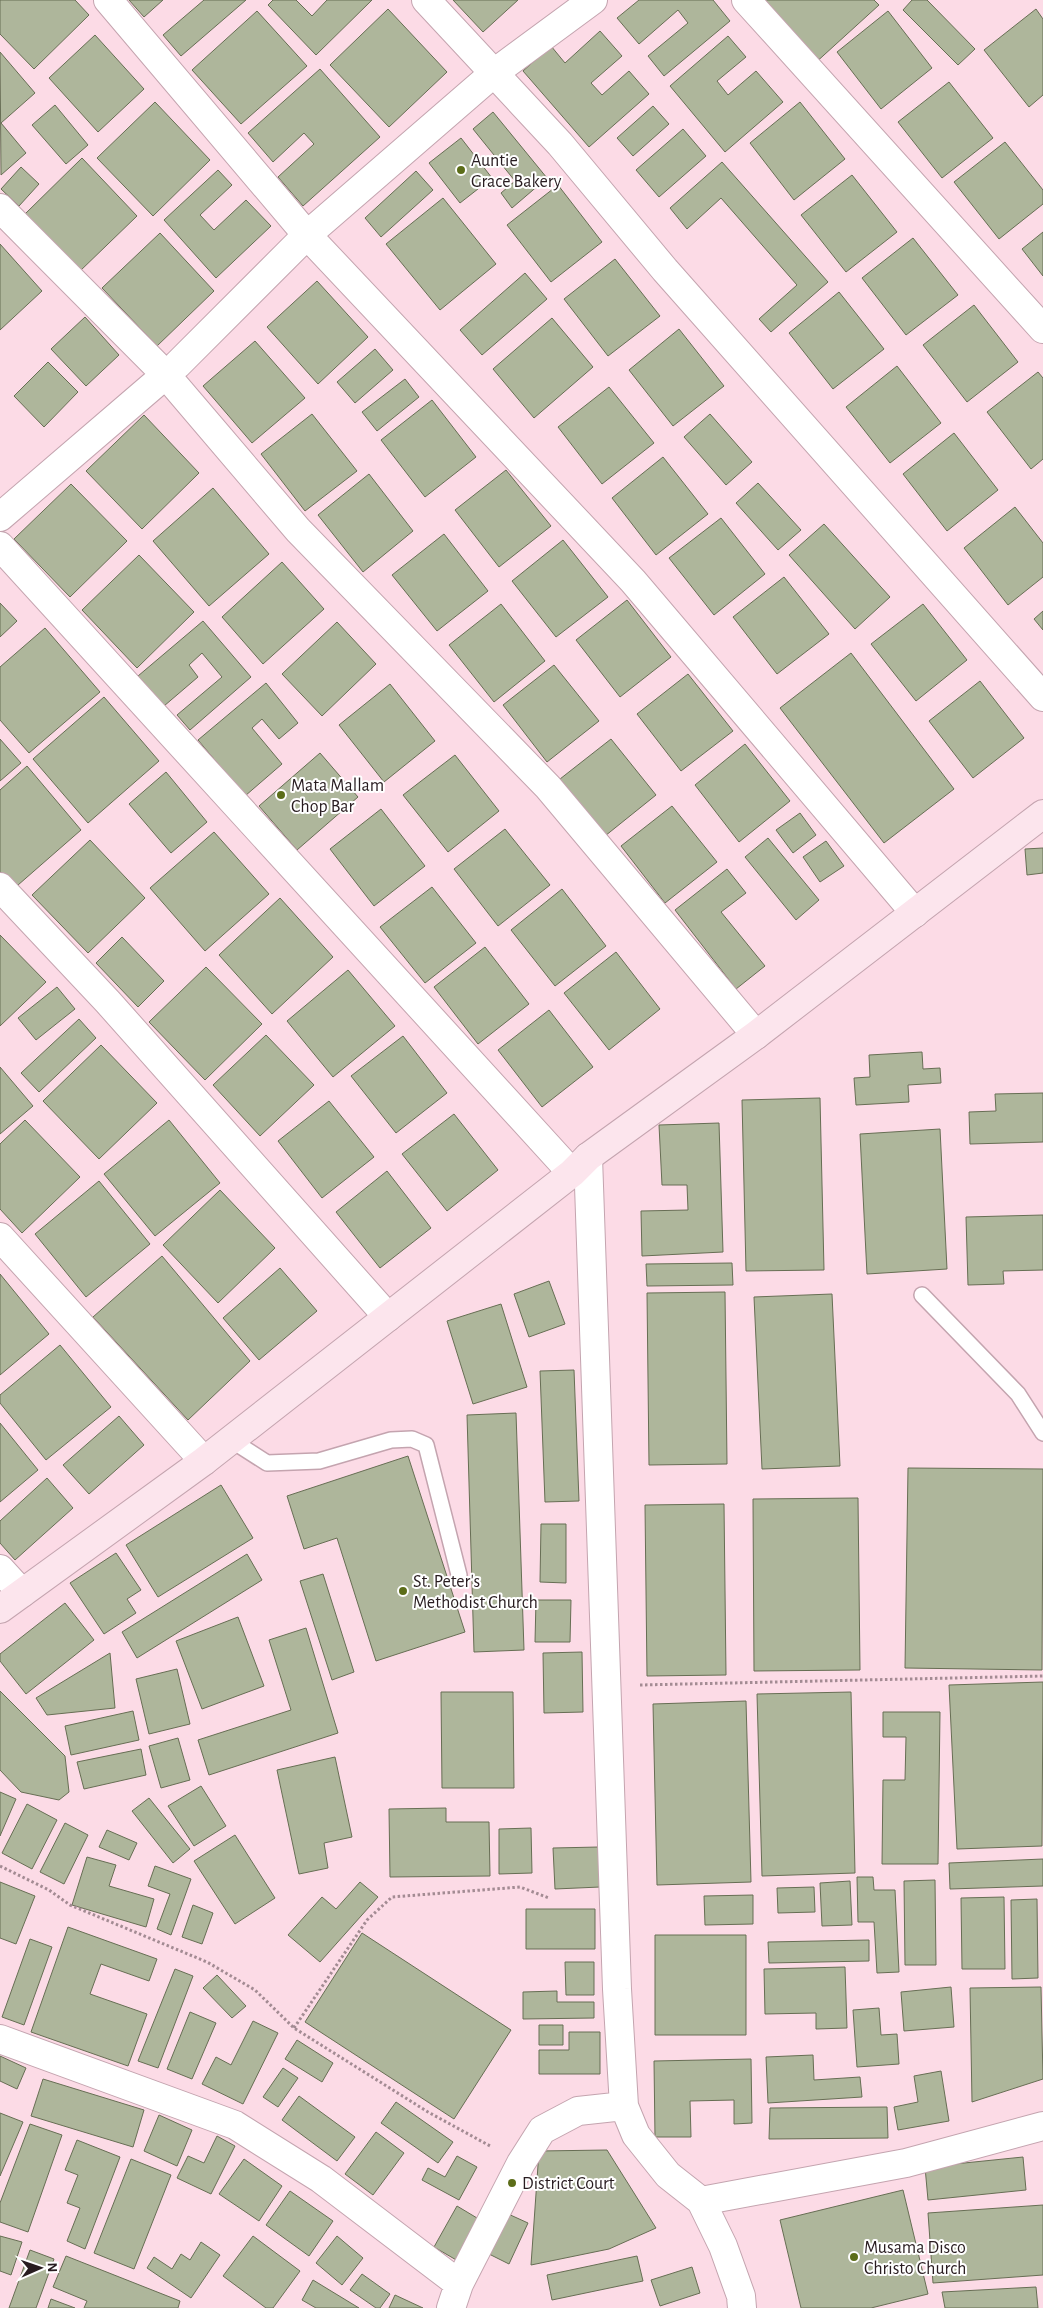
<svg xmlns="http://www.w3.org/2000/svg" width="1043" height="2308" font-family="'Alegreya Sans',sans-serif">
  <style>
    .building { fill: #aeb69b; stroke: #676e54 }
    .lines { fill: none; stroke-linecap: round; stroke-linejoin: round }
    .service-casing { stroke: #c4a4af; stroke-width: 18 }
    .minor-casing { stroke: #c4a4af; stroke-width: 30 }
    .secondary-casing { stroke: #c4a4af; stroke-width: 30 }
    .path { stroke: #a38b93; stroke-width: 3; stroke-dasharray: 2.5 2.5; stroke-linecap: butt }
    .service { stroke: #fff; stroke-width: 15 }
    .minor { stroke: #fff; stroke-width: 28 }
    .secondary { stroke: #fce5ed; stroke-width: 28 }
    .poi-dot { fill: #5c6d19; stroke: #fff; stroke-width: 2 }
    .labels { text-anchor: middle; stroke-width: 4; stroke-linejoin: round; paint-order: stroke }
    .poi-label { font-size: 18px; fill: #281c20; stroke: #fff; text-anchor: start }
  </style>
  <rect width="100%" height="100%" fill="#fcdbe6"/>
  <path class="building" d="M0,0H75L89,15L34,69L0,34Z
    M129,0H163L144,17Z
    M204,0H246L181,56L163,35Z
    M273,0H296L312,16L327,0H372L316,55L268,5Z
    M453,0H518L483,32Z
    M639,0H713L730,21L664,76L648,56L688,23L678,10L639,44L617,18Z
    M762,0H874L879,5L813,65Z
    M912,0H927L975,49L958,65L903,10Z
    M388,9L447,72L389,127L330,65Z
    M1036,9L1043,19V95L1029,107L984,50Z
    M257,11L307,66L241,124L192,70Z
    M888,11L932,68L881,109L837,52Z
    M600,31L622,56L591,83L602,95L629,71L649,94L589,147L523,71L551,46L565,63Z
    M95,35L144,89L98,132L49,78Z
    M728,36L746,57L717,81L728,95L756,71L783,102L725,152L670,86Z
    M0,52L35,93L1,123L26,153L1,175Z
    M320,69L380,137L303,206L278,177L314,144L304,133L273,162L248,133Z
    M949,82L993,138L942,178L898,122Z
    M155,102L210,160L153,216L97,158Z
    M800,102L845,159L794,200L750,143Z
    M55,105L88,145L66,164L32,125Z
    M653,106L669,124L633,156L617,138Z
    M493,112L547,178L512,208L501,193L515,181L473,129Z
    M683,129L706,156L659,197L636,170Z
    M461,138L492,178L460,203L429,163Z
    M1005,142L1043,190V204L999,239L954,182Z
    M82,158L137,216L79,272L25,214Z
    M722,162L828,282L771,332L759,319L797,285L721,198L687,229L670,208Z
    M21,167L39,184L19,206L1,189Z
    M218,170L232,185L200,215L214,230L246,200L271,226L216,278L164,220Z
    M416,171L433,190L381,237L365,218Z
    M852,175L897,232L846,272L801,215Z
    M558,185L602,242L551,282L507,225Z
    M443,198L496,264L440,310L386,244Z
    M1043,232V276L1022,249Z
    M160,233L214,291L157,346L102,288Z
    M913,238L958,295L906,335L862,278Z
    M0,244L42,291L0,330Z
    M615,259L660,316L608,356L564,299Z
    M525,273L547,299L482,355L460,330Z
    M317,281L368,337L318,384L267,327Z
    M839,292L884,349L833,389L789,333Z
    M974,305L1018,362L967,402L923,345Z
    M85,317L119,355L86,386L51,349Z
    M552,318L593,367L534,418L493,369Z
    M679,329L724,386L673,426L629,370Z
    M255,341L305,398L252,443L203,386Z
    M375,349L393,370L355,403L337,382Z
    M48,362L78,392L44,427L14,396Z
    M897,366L941,423L890,463L846,407Z
    M1038,372L1043,378V459L1031,469L987,412Z
    M405,379L419,397L377,431L362,412Z
    M609,387L654,443L602,484L558,427Z
    M432,400L476,457L425,497L381,440Z
    M312,414L357,471L305,511L261,454Z
    M710,414L752,462L726,485L684,437Z
    M144,415L199,473L142,529L86,471Z
    M954,433L998,490L947,531L903,474Z
    M663,457L708,514L656,555L612,498Z
    M506,470L551,526L499,567L455,510Z
    M369,474L413,531L363,572L318,515Z
    M758,483L801,530L778,550L736,503Z
    M71,484L127,541L70,597L14,539Z
    M213,488L269,554L209,606L153,541Z
    M1015,507L1043,543V577L1008,605L964,548Z
    M721,518L765,574L714,615L669,558Z
    M824,524L890,597L855,629L789,555Z
    M444,534L488,591L437,631L392,575Z
    M563,540L608,597L556,637L512,581Z
    M139,555L194,612L137,668L82,610Z
    M282,562L324,609L263,664L222,617Z
    M784,577L829,634L777,674L733,617Z
    M627,600L671,657L620,697L576,640Z
    M0,603L17,621L0,637Z
    M501,604L545,661L494,702L449,645Z
    M923,604L967,660L916,701L871,644Z
    M1043,611V630L1034,619Z
    M203,621L251,677L190,730L177,715L222,677L202,653L189,665L198,677L164,706L138,676Z
    M337,622L376,664L322,716L282,674Z
    M45,628L100,692L29,753L0,720V667Z
    M851,653L954,789L884,843L780,708Z
    M554,665L599,721L547,762L503,705Z
    M688,674L733,731L681,771L637,714Z
    M980,681L1024,738L973,778L929,721Z
    M266,683L298,723L279,739L262,719L252,728L282,764L245,796L198,740Z
    M390,684L435,741L384,782L339,725Z
    M104,697L159,761L88,823L33,759Z
    M0,739L21,763L0,781Z
    M611,739L656,795L605,836L560,779Z
    M745,744L790,801L739,842L695,785Z
    M320,753L358,797L297,850L259,806Z
    M455,755L499,811L448,852L403,795Z
    M27,766L81,830L10,892L0,879V790Z
    M166,772L207,822L171,853L129,804Z
    M672,806L717,862L665,903L621,846Z
    M381,809L425,866L374,906L330,849Z
    M800,813L816,835L793,853L776,830Z
    M505,829L550,885L498,926L454,869Z
    M214,832L269,894L205,951L150,888Z
    M768,838L819,900L796,920L745,857Z
    M90,840L145,898L88,953L32,895Z
    M826,841L844,866L820,882L803,857Z
    M1043,848V873L1027,875L1025,849Z
    M727,869L746,893L721,912L765,966L736,989L675,910Z
    M432,887L476,943L425,983L380,927Z
    M562,889L606,946L555,986L511,930Z
    M280,898L333,957L272,1014L219,955Z
    M0,935L46,982L0,1026Z
    M122,937L164,981L138,1007L96,963Z
    M485,947L529,1004L478,1044L434,987Z
    M616,952L660,1009L609,1050L564,993Z
    M206,967L262,1024L205,1080L149,1022Z
    M348,970L395,1026L333,1077L287,1021Z
    M57,987L75,1009L36,1040L18,1018Z
    M549,1010L593,1067L542,1107L498,1050Z
    M79,1019L96,1038L39,1092L21,1073Z
    M266,1035L314,1085L260,1136L213,1085Z
    M403,1036L447,1093L396,1133L351,1076Z
    M101,1045L157,1103L99,1159L43,1101Z
    M922,1052L923,1069L940,1068L941,1083L908,1085L909,1102L856,1105L854,1078L870,1077L869,1055Z
    M0,1067L33,1106L0,1134Z
    M1043,1093V1142L970,1144L969,1112L996,1111L995,1094Z
    M820,1098L824,1270L746,1271L742,1100Z
    M329,1101L374,1157L322,1198L278,1141Z
    M454,1114L498,1170L447,1211L402,1154Z
    M25,1120L80,1177L22,1233L0,1209V1144Z
    M169,1120L220,1183L155,1236L104,1174Z
    M719,1123L723,1252L642,1256L641,1211L688,1210L687,1185H662L659,1125Z
    M940,1129L947,1269L867,1274L860,1134Z
    M387,1171L431,1228L380,1268L336,1212Z
    M99,1181L150,1244L86,1297L35,1234Z
    M220,1190L275,1248L218,1303L163,1245Z
    M1043,1215V1270L1003,1271L1004,1284L968,1285L966,1217Z
    M162,1256L250,1361L188,1420L93,1317Z
    M732,1263L733,1285L647,1286L646,1264Z
    M280,1268L317,1311L259,1360L223,1318Z
    M0,1274L49,1334L0,1375Z
    M549,1281L565,1324L529,1337L514,1294Z
    M725,1292L727,1464L649,1465L647,1293Z
    M832,1294L840,1466L762,1469L754,1297Z
    M501,1304L527,1387L473,1404L447,1321Z
    M60,1345L111,1407L46,1460L0,1403V1395Z
    M574,1370L579,1501L545,1502L540,1371Z
    M516,1413L524,1650L474,1652L467,1415Z
    M119,1416L144,1445L89,1494L63,1465Z
    M0,1423L38,1470L0,1502Z
    M408,1456L465,1632L376,1661L337,1538L304,1549L287,1496Z
    M908,1468L1043,1469L1042,1670L905,1668Z
    M47,1478L73,1508L15,1560L0,1543V1521Z
    M221,1485L253,1538L158,1597L126,1545Z
    M858,1498L860,1670L754,1671L753,1499Z
    M724,1504L726,1675L647,1676L645,1505Z
    M541,1524H566V1583L540,1582Z
    M116,1553L141,1590L127,1599L136,1613L104,1634L70,1583Z
    M247,1554L262,1580L137,1658L122,1632Z
    M323,1574L354,1672L332,1680L300,1581Z
    M536,1600H571L570,1642H535Z
    M65,1603L94,1640L26,1694L0,1661V1654Z
    M238,1617L264,1686L202,1709L176,1641Z
    M306,1628L338,1733L209,1775L198,1740L291,1710L269,1640Z
    M582,1652L583,1712L544,1713L543,1653Z
    M110,1653L115,1708L47,1715L36,1698Z
    M177,1669L190,1724L149,1734L136,1679Z
    M1043,1682L1042,1846L957,1849L949,1685Z
    M0,1691L65,1756L69,1792L59,1800L21,1792L0,1770Z
    M441,1692H513L514,1788H442Z
    M851,1692L855,1873L762,1876L757,1694Z
    M746,1701L751,1882L657,1885L653,1704Z
    M133,1711L139,1740L71,1755L65,1726Z
    M883,1712H940L938,1864H882L883,1780H905L906,1737H883Z
    M178,1738L190,1780L161,1788L149,1746Z
    M141,1749L146,1775L84,1789L77,1762Z
    M335,1757L352,1837L324,1843L328,1868L299,1874L277,1770Z
    M201,1786L226,1826L194,1846L168,1806Z
    M0,1792L16,1799L0,1836Z
    M149,1798L190,1849L173,1863L132,1811Z
    M27,1804L57,1820L32,1869L2,1853Z
    M446,1808V1822H489L490,1876L390,1877L389,1809Z
    M65,1823L88,1835L64,1884L40,1872Z
    M531,1828L532,1873L499,1874V1829Z
    M107,1830L137,1843L129,1860L99,1847Z
    M235,1835L275,1898L235,1924L194,1861Z
    M599,1847L600,1887L555,1889L553,1848Z
    M87,1857L116,1865L109,1886L154,1899L146,1927L72,1905Z
    M1043,1859V1886L950,1889L949,1863Z
    M155,1866L191,1879L171,1935L157,1929L170,1894L148,1886Z
    M857,1877H873L874,1890H895L899,1972L877,1973L874,1922H858Z
    M935,1880L936,1965H905L904,1881Z
    M850,1881L852,1925L822,1926L820,1883Z
    M0,1882L35,1896L16,1944L0,1938Z
    M360,1882L378,1897L320,1962L288,1935L322,1897L336,1909Z
    M814,1887L815,1912L778,1913L777,1888Z
    M753,1895V1924L705,1925L704,1896Z
    M1004,1897L1005,1969H962L961,1898Z
    M1037,1899L1038,1978L1012,1979L1011,1900Z
    M193,1905L213,1913L202,1944L182,1937Z
    M526,1909H595V1949H526Z
    M68,1927L157,1959L149,1981L101,1964L90,1994L147,2014L128,2066L31,2032Z
    M362,1933L511,2030L454,2119L305,2022Z
    M655,1935H746V2035H655Z
    M30,1939L52,1947L24,2025L2,2017Z
    M869,1940V1961L769,1963L768,1942Z
    M565,1962H594V1995H566Z
    M845,1967L847,2028L816,2029V2013L765,2014L764,1969Z
    M175,1969L193,1976L158,2068L138,2061Z
    M217,1975L246,2006L232,2018L203,1988Z
    M951,1987L954,2027L904,2031L901,1992Z
    M1041,1987L1043,2079L972,2102L970,1988Z
    M557,1991V2002H594V2018L523,2019V1992Z
    M879,2008L881,2035L897,2034L899,2064L857,2067L853,2010Z
    M190,2012L216,2023L192,2079L167,2069Z
    M253,2021L278,2033L243,2104L202,2084L216,2057L231,2065Z
    M539,2025H563V2045H539Z
    M569,2032H600V2074H539V2050H569Z
    M297,2040L333,2063L322,2082L285,2059Z
    M813,2055L814,2080L860,2077L862,2097L768,2103L766,2057Z
    M0,2056L26,2068L17,2089L0,2081Z
    M751,2059L752,2123L734,2124V2100L690,2101L691,2137H655L654,2061Z
    M283,2068L298,2078L278,2107L263,2097Z
    M941,2071L949,2121L898,2130L894,2107L918,2102L914,2076Z
    M43,2079L144,2110L133,2147L31,2116Z
    M299,2096L355,2137L337,2161L282,2120Z
    M396,2102L453,2142L438,2163L381,2123Z
    M887,2107L888,2138L769,2139L770,2108Z
    M0,2113L23,2122L0,2176Z
    M159,2115L192,2130L177,2166L144,2151Z
    M30,2124L62,2135L28,2232L0,2222V2203Z
    M376,2132L404,2153L373,2195L345,2174Z
    M217,2136L235,2146L211,2194L177,2178L188,2156L204,2163Z
    M77,2140L120,2157L85,2249L67,2241L80,2208L67,2203L78,2175L65,2170Z
    M607,2150L656,2228L609,2249L531,2265L539,2151Z
    M457,2156L477,2167L459,2200L422,2180L428,2168L445,2177Z
    M1023,2157L1026,2190L928,2200L925,2167Z
    M131,2159L171,2175L134,2269L94,2253Z
    M244,2159L282,2186L259,2221L219,2194Z
    M903,2190L928,2294L871,2308H801L780,2220Z
    M290,2191L333,2221L309,2256L266,2225Z
    M1043,2205V2275L933,2283L928,2213Z
    M457,2206L482,2221L458,2261L434,2247Z
    M506,2213L528,2223L509,2264L487,2253Z
    M0,2236L22,2242L11,2275L0,2271Z
    M253,2236L300,2271L273,2308H266L223,2276Z
    M337,2236L363,2258L342,2285L316,2263Z
    M201,2242L220,2255L191,2298L147,2268L154,2257L172,2269L181,2254L190,2260Z
    M30,2250L54,2259L36,2308H9Z
    M66,2256L180,2301L178,2308H84L87,2301L53,2287Z
    M637,2256L643,2281L552,2300L547,2275Z
    M692,2267L700,2293L660,2306L651,2280Z
    M362,2274L390,2294L380,2308H376L350,2290Z
    M313,2280L359,2308H316L302,2300Z
    M1036,2287L1038,2308H945L942,2292Z
    M395,2295L423,2308H389Z
    M51,2299L75,2308H48Z"/>
  <g class="lines">
    <g class="service-casing">
      <path id="service" d="M922,1295L1018,1394L1043,1433
        M231,1440L267,1463L319,1461L391,1440L412,1439L426,1445L459,1575"/>
    </g>
    <g class="minor-casing">
      <path id="minor" d="M108,0L307,235L633,581L915,913
        M426,0L560,144L665,270L1043,697
        M746,0L1043,329
        M0,208L166,375L298,530L548,787L756,1035
        M0,517L177,365L307,235L494,73L593,0
        M0,546L572,1173
        M0,887L108,1002L388,1317
        M588,1157L617,1989L624,2106L636,2135L668,2175L701,2201L723,2246L741,2296L742,2308
        M0,1237L204,1461
        M0,1569L22,1593
        M0,2039L235,2125L321,2179L459,2284
        M701,2201L906,2163L1043,2126
        M451,2308L459,2284L521,2163L542,2130L578,2111L624,2106"/>
    </g>
    <g class="secondary-casing">
      <path id="secondary" d="M0,1609L204,1461L572,1173L588,1157L756,1035L1043,814"/>
    </g>
    <path class="path" d="M640,1685L1043,1676
      M0,1866L49,1890L70,1905L207,1962L255,1990L294,2028L428,2112L492,2147
      M294,2028L367,1920L392,1897L520,1887L549,1898"/>
    <use href="#service" class="service"/>
    <use href="#minor" class="minor"/>
    <use href="#secondary" class="secondary"/>
  </g>
  <g class="poi-dot">
    <circle cx="461" cy="170" r="5"/>
    <circle cx="281" cy="795" r="5"/>
    <circle cx="403" cy="1591" r="5"/>
    <circle cx="512" cy="2183" r="5"/>
    <circle cx="854" cy="2257" r="5"/>
  </g>
  <g class="labels">
    <g class="poi-label">
      <text x="471" y="166">Auntie<tspan x="471" dy="21">Grace Bakery</tspan></text>
      <text x="291" y="791">Mata Mallam<tspan x="291" dy="21">Chop Bar</tspan></text>
      <text x="413" y="1587">St. Peter's<tspan x="413" dy="21">Methodist Church</tspan></text>
      <text x="522" y="2189">District Court</text>
      <text x="864" y="2253">Musama Disco<tspan x="864" dy="21">Christo Church</tspan></text>
    </g>
  </g>
  <g transform="translate(40 2268) rotate(88)" stroke="#ffffff" stroke-width="4" paint-order="stroke">
  <path d="M0-4L9 19L0 12L-9 19Z" fill="#281c20"/>
  <text y="-8" font-size="14" font-weight="bold" text-anchor="middle" fill="#281c20">N</text>
  </g>
</svg>
